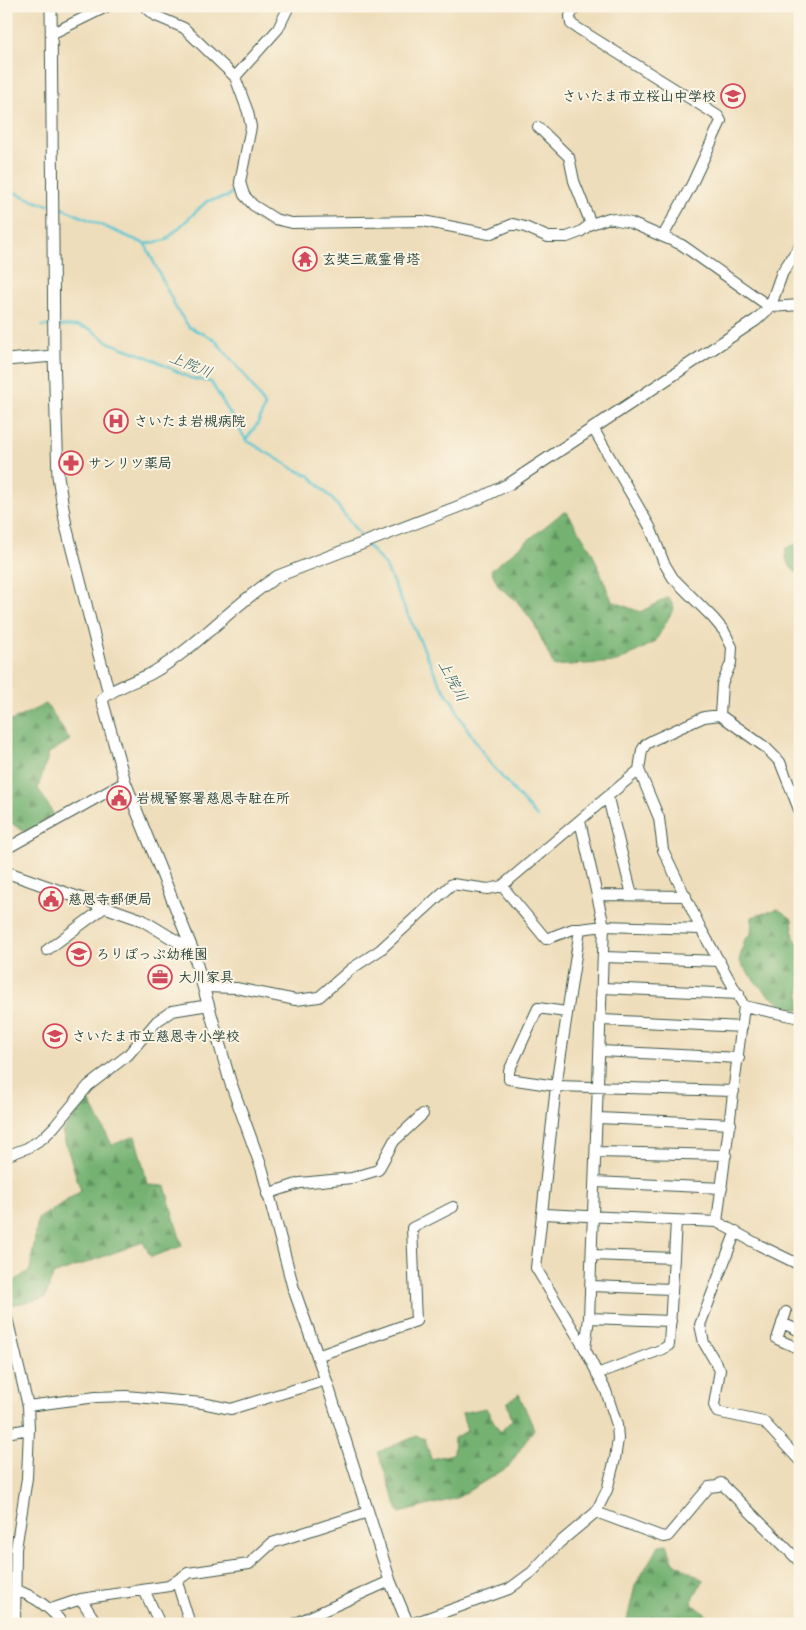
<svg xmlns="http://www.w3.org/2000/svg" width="806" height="1630" font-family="Sriracha,'Klee One',sans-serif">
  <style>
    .forest { fill: url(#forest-firs); stroke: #4a7853 }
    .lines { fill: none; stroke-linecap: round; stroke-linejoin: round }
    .stream { stroke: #59c5d1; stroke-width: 2.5 }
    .minor-casing { stroke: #3e5548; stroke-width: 12 }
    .tertiary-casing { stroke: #3e5548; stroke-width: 13 }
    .minor { stroke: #fff; stroke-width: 10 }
    .tertiary { stroke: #fff; stroke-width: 11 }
    .labels { text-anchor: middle; stroke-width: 4; stroke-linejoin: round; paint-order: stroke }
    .poi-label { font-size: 14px; font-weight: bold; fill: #1f3d34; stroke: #fcf5e5; text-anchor: start }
    .water-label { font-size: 15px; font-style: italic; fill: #2e5f5b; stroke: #fcf5e5 }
  </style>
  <defs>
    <pattern id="forest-firs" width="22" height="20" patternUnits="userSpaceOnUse" patternTransform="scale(1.25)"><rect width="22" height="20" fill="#74b272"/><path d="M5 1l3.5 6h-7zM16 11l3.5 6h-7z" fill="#5f925e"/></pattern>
  </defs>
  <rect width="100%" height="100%" fill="#fcf5e5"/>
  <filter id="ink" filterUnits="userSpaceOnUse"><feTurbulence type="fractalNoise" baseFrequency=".02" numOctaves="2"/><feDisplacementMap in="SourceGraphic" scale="10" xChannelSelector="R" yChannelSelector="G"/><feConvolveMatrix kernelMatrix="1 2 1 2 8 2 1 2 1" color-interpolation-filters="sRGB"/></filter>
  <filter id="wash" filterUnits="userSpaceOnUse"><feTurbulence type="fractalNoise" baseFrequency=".0096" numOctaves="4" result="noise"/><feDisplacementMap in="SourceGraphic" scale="20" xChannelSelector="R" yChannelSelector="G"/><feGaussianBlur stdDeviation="1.12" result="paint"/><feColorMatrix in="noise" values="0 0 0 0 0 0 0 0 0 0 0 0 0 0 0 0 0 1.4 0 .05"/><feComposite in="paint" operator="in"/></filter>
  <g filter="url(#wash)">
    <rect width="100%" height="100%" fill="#eeddba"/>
    <path class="forest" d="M567,512L592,552L612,601L640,612L669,597L674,608L655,642L617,662L554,666L534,623L516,600L499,587L491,570L562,513Z
      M797,544L800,546V575C790,568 784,561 786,548Z
      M46,704L70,740L49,753L38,788L54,815L24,832L6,819V716L11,721Z
      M778,909L792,919L794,938L800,944V1010C774,1007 753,980 739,961L745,939L751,935L752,917Z
      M88,1098L112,1145L135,1136L148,1185L165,1186L182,1246L151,1257L143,1242L53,1275L45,1298L11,1305L6,1287L30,1270L38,1219L81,1191L62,1132Z
      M519,1394L534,1429L508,1467L457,1498L399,1513L378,1452L417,1436L425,1439L431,1459L453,1454L454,1438L467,1431L462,1413L486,1408L500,1432L512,1420L507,1403Z
      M667,1544L673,1561L703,1580L691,1602L717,1624H626L635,1586L659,1545Z"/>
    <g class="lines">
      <path class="stream" d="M6,189L40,203L49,205
        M57,206L145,244L166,240L207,201L227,197L235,189
        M145,244L177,310L189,327L214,339L247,378L265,406L258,423L246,440
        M42,326H51
        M56,326H78L90,329L110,343L148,357L190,378L211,382L246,440L294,469L310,476L334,501L362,538
        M367,545L385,565L440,684L454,704L459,716L489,762L537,817"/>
    </g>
  </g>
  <g filter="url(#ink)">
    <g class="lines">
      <g class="minor-casing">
        <path id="minor" d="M144,6L156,16L184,28L235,77L248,112L251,127L240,182L244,195L253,205L275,219L292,223L423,221L489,234L513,224L525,227L548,237H567L580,232L591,224L609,218L631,223L682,245L770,307L800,305
          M576,6L570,16L571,24L718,116L721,121L691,186L663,236
          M51,34L108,6
          M235,77L278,29L289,6
          M538,127L569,157L574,181L591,224
          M593,428L650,527L664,563L673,578L713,618L724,631L732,647L731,663L722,684L720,715
          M608,798L632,895
          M580,821L604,926L589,1318L585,1349
          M6,849L125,782
          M502,886L546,939L573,929H580
          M597,895L686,896
          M47,950L105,907
          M604,957L720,961
          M204,987L236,988L296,1000L319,997L351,969L380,950L452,884L488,889L502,886L639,770
          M603,988L739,994
          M744,1006L800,1018
          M566,1012L538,1008L509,1071V1079L556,1086L734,1091
          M602,1020L742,1027
          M601,1051L739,1058
          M598,1118L731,1124
          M596,1152L726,1155
          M6,1156L27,1148L43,1138L54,1127L88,1086L128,1055L157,1021L172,1011L209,1005
          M595,1182L722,1188
          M267,1194L300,1183L352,1178L378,1170L394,1141L423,1114
          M543,1214L717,1222L759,1245L800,1265
          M717,1222L744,1006L701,929L663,850L659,818L639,770L642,750L646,744L653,740L704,717L720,715L765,747L780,762L800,812
          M736,1231L700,1325L704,1343L720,1370L714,1405L717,1412L764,1422L800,1461
          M592,1255L674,1258
          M591,1286L672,1289
          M786,1312L777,1339L800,1349
          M6,1314L28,1406L29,1429L27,1478L16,1549L15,1624
          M589,1318L671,1321
          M782,1323L800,1331
          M317,1356L416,1321L412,1228L453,1207
          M597,1374L663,1349L669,1345L676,1221
          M28,1406L96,1397L126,1396L202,1403L231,1409L326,1380
          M6,1433L29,1429
          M596,1512L663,1537L668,1536L709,1487L718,1486L721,1483L800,1562
          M177,1582L190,1624
          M16,1590C36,1597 50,1607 63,1624
          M144,1590L160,1624
          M81,1599L97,1624
          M51,1609L81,1599L169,1586L188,1573L249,1564L272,1543L368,1512
          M294,1624L390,1581
          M411,1624L509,1589L532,1572L559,1543L596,1512L607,1490L615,1459L618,1439L617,1425L606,1391L585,1349L536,1268L556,1086L580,929L604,926L701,929"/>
      </g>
      <g class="tertiary-casing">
        <path id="tertiary" d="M51,6L54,356L58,476L66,526L109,694
          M6,360L54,356
          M6,872L142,920L193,951
          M408,1624L390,1581L326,1380L293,1287L262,1169L230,1081L193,951L125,782L102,700C109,689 140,680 152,673C198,647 233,604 278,576L478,499L509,484L756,320L770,307L782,273L800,246"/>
      </g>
      <use href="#minor" class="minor"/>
      <use href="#tertiary" class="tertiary"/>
    </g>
  </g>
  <defs>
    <g id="school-ring" transform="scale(1.25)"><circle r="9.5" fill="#fcf5e5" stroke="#d1495b" stroke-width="1.5"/><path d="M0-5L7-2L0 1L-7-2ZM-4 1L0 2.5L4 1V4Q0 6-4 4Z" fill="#d1495b"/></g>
    <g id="temple-ring" transform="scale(1.25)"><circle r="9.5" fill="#fcf5e5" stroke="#d1495b" stroke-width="1.5"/><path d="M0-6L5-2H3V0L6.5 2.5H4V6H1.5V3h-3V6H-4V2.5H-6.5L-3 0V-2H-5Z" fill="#d1495b"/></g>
    <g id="hospital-ring" transform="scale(1.25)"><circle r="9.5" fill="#fcf5e5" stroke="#d1495b" stroke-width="1.5"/><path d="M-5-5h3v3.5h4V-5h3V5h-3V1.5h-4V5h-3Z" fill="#d1495b"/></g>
    <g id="pharmacy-ring" transform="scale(1.25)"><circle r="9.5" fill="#fcf5e5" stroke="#d1495b" stroke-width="1.5"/><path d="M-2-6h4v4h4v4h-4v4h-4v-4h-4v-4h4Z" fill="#d1495b"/></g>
    <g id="civic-ring" transform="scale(1.25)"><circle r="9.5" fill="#fcf5e5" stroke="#d1495b" stroke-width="1.5"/><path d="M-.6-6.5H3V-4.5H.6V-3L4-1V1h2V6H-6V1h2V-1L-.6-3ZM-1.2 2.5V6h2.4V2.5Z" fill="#d1495b"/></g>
    <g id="office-ring" transform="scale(1.25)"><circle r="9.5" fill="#fcf5e5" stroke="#d1495b" stroke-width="1.5"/><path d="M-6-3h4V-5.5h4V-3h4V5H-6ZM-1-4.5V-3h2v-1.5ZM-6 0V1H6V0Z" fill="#d1495b"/></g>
  </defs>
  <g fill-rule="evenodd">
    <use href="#school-ring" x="733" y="96"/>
    <use href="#temple-ring" x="305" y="259"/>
    <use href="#hospital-ring" x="116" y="421"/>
    <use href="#pharmacy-ring" x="71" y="463"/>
    <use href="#civic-ring" x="119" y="798"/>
    <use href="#civic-ring" x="51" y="899"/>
    <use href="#school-ring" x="79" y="954"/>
    <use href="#office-ring" x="160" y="977"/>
    <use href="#school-ring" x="55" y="1036"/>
  </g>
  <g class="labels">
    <g class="poi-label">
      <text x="716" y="101" text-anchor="end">さいたま市立桜山中学校</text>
      <text x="322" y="264">玄奘三蔵霊骨塔</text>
      <text x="134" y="426">さいたま岩槻病院</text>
      <text x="88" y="468">サンリツ薬局</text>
      <text x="136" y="803">岩槻警察署慈恩寺駐在所</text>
      <text x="68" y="904">慈恩寺郵便局</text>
      <text x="96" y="959">ろりぽっぷ幼稚園</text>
      <text x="178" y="982">大川家具</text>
      <text x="72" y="1041">さいたま市立慈恩寺小学校</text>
    </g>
    <g class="water-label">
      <text transform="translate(191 365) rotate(22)" y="5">上院川</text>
      <text transform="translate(453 681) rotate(62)" y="5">上院川</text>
    </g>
  </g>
  <rect width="806" height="1630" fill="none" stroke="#fcf5e5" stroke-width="25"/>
</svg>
